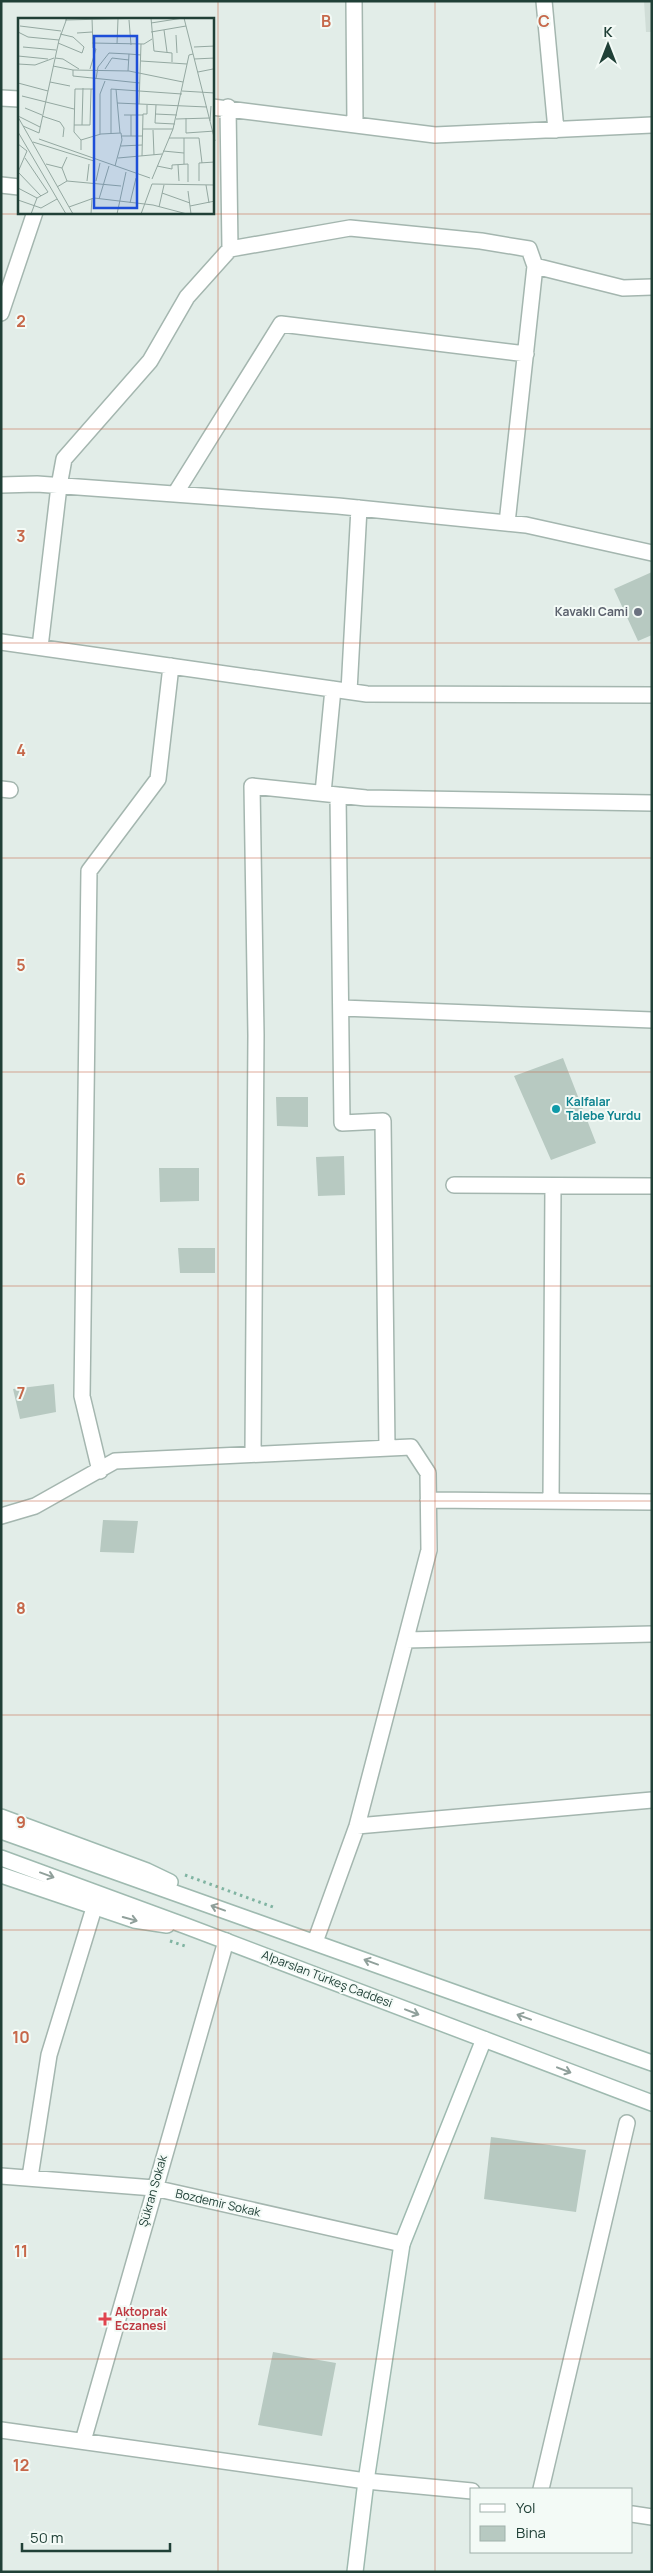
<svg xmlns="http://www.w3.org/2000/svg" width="653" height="2573" font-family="Manrope,sans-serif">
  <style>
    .built { fill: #d0ddd7 }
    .building { fill: #b7c9c1 }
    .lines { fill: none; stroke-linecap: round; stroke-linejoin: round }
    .street-casing { stroke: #a4b6af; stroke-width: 18 }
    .secondary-casing { stroke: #9fbab0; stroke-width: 18 }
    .path { stroke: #80b4a2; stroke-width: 3; stroke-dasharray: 2.5 4; stroke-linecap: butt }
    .street { stroke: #fff; stroke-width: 15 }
    .secondary { stroke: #fff; stroke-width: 15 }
    .oneway { stroke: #90a09b }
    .grid { fill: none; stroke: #c6684a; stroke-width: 1; stroke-opacity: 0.55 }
    .worship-dot { fill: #6b7280; stroke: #f3faf6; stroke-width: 2 }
    .culture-dot { fill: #0f9aa8; stroke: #f3faf6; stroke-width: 2 }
    .health-dot { fill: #e0444e; stroke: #f3faf6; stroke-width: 2 }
    .labels { text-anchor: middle; stroke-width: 4; stroke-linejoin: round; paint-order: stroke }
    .worship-label { font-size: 12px; font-weight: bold; fill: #5b616d; stroke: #f3faf6; text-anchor: end }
    .culture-label { font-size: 12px; font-weight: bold; fill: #0d838f; stroke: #f3faf6; text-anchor: start }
    .street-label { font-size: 12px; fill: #204037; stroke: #f3faf6 }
    .health-label { font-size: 12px; font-weight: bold; fill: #be3a42; stroke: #f3faf6; text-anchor: start }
    .inset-road { fill: none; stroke: #94a8a1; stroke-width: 1 }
    .view { fill: #1d4ed8; fill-opacity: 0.15; stroke: #1d4ed8; stroke-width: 2.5 }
    .inset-edge { fill: none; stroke: #204037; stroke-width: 2.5 }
    .grid-label { font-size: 16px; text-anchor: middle; font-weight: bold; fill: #c6684a; stroke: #f3faf6; stroke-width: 4; stroke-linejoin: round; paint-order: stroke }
  </style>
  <rect width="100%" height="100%" fill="#e2ede8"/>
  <path class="built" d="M644,1H652V32H646Z"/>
  <path class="building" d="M652,572V635L638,641L614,589Z
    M563,1058L596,1143L551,1160L514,1076Z
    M276,1097H308V1127L277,1126Z
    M344,1156L345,1195L318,1196L316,1157Z
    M159,1168H199V1201L160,1202Z
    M178,1248H215V1273H180Z
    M54,1384L56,1412L20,1419L13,1389Z
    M103,1520L138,1521L134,1553L100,1552Z
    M491,2137L586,2150L576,2212L484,2199Z
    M273,2352L336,2363L322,2436L258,2425Z"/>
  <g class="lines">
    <g class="street-casing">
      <path id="street" d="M354,1L355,124
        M544,1L556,130
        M1,98L19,99
        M212,107L435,135L652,125
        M228,107L230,249
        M1,185L19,187
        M1,313L35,212
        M1,485L37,484L338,506L526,525L652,553
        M175,494L281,324L526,354
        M507,523L535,266L623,288L652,287
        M1,642L367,694L652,695
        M40,647L59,486L64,459L150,361L187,297L230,249L350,228L481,241L529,249L535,266
        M349,691L359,508
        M1,789L10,790
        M323,793L333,689
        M338,795L342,1123L383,1121L387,1448
        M342,1008L652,1020
        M454,1185L652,1186
        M253,1454L256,1035L252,786L366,798L652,803
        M100,1471L82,1396L89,871L158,779L171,666
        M428,1500L652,1502
        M551,1501L553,1186
        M1,1516L35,1506L115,1461L411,1447L428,1473L429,1550L357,1826L315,1942
        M406,1640L652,1634
        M357,1826L652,1800
        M1,2176L154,2188L402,2244
        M30,2177L49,2055L94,1908
        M1,2430L366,2481L472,2491
        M83,2441L226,1941
        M541,2489L627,2123
        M632,2514L652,2517"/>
    </g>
    <g class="secondary-casing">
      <path id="secondary" d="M1,1817L147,1871L170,1882
        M1,1831L652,2063
        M1,1858L186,1926L652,2103
        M1,1875L134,1920L167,1925
        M355,2572L366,2481L402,2244L484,2039"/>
    </g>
    <path class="path" d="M185,1875L273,1907
      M170,1941L188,1947"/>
    <use href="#street" class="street"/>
    <use href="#secondary" class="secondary"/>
  </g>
  <defs><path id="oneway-shaft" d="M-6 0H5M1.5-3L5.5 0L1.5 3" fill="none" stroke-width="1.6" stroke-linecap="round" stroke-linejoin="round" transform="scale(1.25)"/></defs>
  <g class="oneway">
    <use href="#oneway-shaft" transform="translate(47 1875) rotate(20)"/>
    <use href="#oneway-shaft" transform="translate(218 1908) rotate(-160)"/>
    <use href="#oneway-shaft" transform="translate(130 1919) rotate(15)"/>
    <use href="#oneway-shaft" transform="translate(371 1962) rotate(-160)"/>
    <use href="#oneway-shaft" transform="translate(412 2012) rotate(21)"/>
    <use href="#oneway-shaft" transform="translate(524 2017) rotate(-160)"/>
    <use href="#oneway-shaft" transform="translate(564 2070) rotate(21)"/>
  </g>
  <path class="grid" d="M218,1V2572M435,1V2572M1,214H652M1,429H652M1,643H652M1,858H652M1,1072H652M1,1286H652M1,1501H652M1,1715H652M1,1930H652M1,2144H652M1,2359H652"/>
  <circle class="worship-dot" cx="638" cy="612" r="5"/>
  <circle class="culture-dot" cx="556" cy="1109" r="5"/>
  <path class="health-dot" d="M102.5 2311.5h5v5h5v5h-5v5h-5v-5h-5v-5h5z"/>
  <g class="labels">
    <g class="worship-label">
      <text x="628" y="616">Kavaklı Cami</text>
    </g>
    <g class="culture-label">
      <text x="566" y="1106">Kalfalar<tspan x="566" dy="14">Talebe Yurdu</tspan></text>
    </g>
    <g class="street-label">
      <text transform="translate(327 1979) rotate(21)" y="4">Alparslan Türkeş Caddesi</text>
      <text transform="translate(153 2191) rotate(-74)" y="4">Şükran Sokak</text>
      <text transform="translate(218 2203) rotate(13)" y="4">Bozdemir Sokak</text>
    </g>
    <g class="health-label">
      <text x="115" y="2316">Aktoprak<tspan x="115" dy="14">Eczanesi</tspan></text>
    </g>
  </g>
  <g transform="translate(18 18)">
    <rect width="196" height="196" fill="#e2ede8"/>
    <path class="inset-road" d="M133,0L136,33L154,35V44M166,0L197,123M47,2L128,0M111,2L113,27M133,5L165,0M2,8L43,13M146,12L149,34M0,14L10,19L41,22M133,14L168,8M59,15L74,14M158,17L159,35M40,25L64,35L66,29L55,19L42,16M74,25L126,26L134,21M99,26L100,1M5,29L38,32M176,29L197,28M0,38L30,41M37,40L45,41L61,51M176,41L197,40M123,43L169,46M0,46L17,47L36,40M35,48L55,52L111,53L165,64M72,51L78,31L75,30L74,0M87,51L94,40L111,42M55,52V58L122,65M110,53L111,36L123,37M180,54L195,51M78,61L80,49L91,35L111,36M32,64L52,68M0,65L30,73M98,71L102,115M164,73L197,75M4,78L56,91M99,85L189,89M121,86L123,26M138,87L137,105L157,106M7,90L24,97M137,96L159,97M106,97H125M0,98L22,109M24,98L42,104L46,110L45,119M0,99L55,196M168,100V115L197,113M158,101L192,100M192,103L193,88M56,107H72L73,71M64,107L65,70M5,108L21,115L41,22L49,0M125,111H155M135,112L136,137M0,114L48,196M93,115V71L164,76M82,116V76L87,63M104,118H124M113,118V97M151,120H181L184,145M166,120V146M21,121L132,160M63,122L56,114L57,71H76M15,124L76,143M0,126L9,133L0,154M103,128L124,127M63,132V122L83,116L103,115L104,122L97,148M145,133L166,135M124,138L125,96H129V87M49,139L44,150L49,163M7,140L30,174L19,180L13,196M100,140L144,136M28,146L44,150M160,147L161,163M139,148L154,151V147L170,146V164M0,154L23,178M134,161L155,111L171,37L175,36M69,163L71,146M78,163L82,145M181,163V145L197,144M134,166L197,167M188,167L191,185M39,169L49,163L103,168M0,170L19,180M170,173L173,196M144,175L172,185M81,181L91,148M0,182L23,190L39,181M112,185L118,160M172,188L197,183M51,189L76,180L135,187L169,196M141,189L146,167M73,196L74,180M99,196L108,154M123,196L134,166"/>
    <path class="view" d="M76,18H119V190H76Z"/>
    <rect width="196" height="196" class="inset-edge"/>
  </g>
  <g class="grid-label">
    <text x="326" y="27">B</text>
    <text x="544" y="27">C</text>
    <text x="21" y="327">2</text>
    <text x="21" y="542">3</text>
    <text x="21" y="756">4</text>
    <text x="21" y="971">5</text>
    <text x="21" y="1185">6</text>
    <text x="21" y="1399">7</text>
    <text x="21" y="1614">8</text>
    <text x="21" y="1828">9</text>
    <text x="21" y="2043">10</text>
    <text x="21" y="2257">11</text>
    <text x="21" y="2471">12</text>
  </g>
  <rect width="653" height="2573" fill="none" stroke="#204037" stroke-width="5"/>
  <rect x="470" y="2488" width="162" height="65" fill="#f3faf6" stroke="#9fb0aa"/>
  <rect x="480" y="2504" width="25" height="8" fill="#ffffff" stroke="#9fb0aa"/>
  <text x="516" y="2513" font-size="15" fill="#204037">Yol</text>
  <rect x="480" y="2526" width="25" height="15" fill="#b7c9c1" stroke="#9fb0aa"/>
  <text x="516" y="2538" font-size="15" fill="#204037">Bina</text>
  <g transform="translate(608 45)" stroke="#f3faf6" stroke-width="4" paint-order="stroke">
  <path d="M0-4L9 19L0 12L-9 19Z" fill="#204037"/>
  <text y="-8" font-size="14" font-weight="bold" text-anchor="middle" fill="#204037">K</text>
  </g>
  <path d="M22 2543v8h148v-8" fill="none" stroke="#204037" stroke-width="2.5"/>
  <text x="30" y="2543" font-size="15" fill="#204037" stroke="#f3faf6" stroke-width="4" paint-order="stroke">50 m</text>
</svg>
